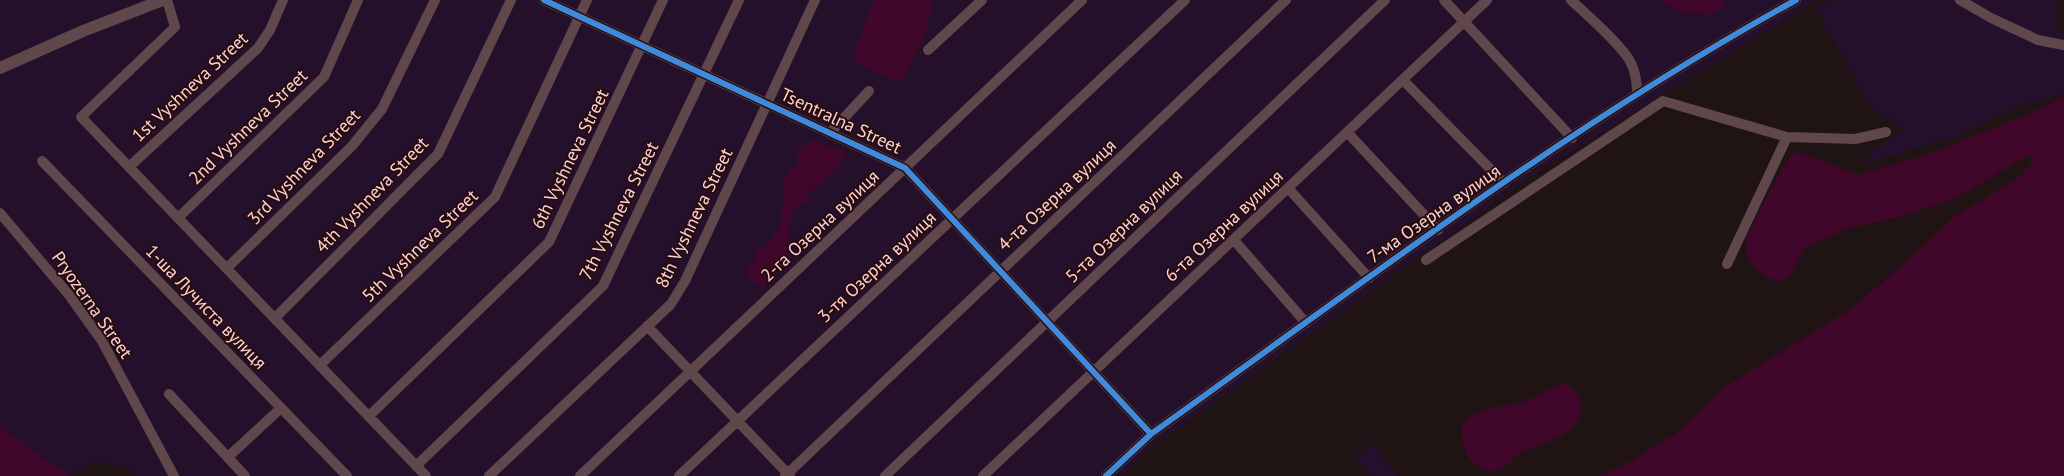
<svg xmlns="http://www.w3.org/2000/svg" width="2064" height="476" font-family="'PT Sans',sans-serif">
  <style>
    .green { fill: #25102b }
    .water { fill: #41072a }
    .lines { fill: none; stroke-linecap: round; stroke-linejoin: round }
    .minor { stroke: #60474b; stroke-width: 10 }
    .tertiary { stroke: #60474b; stroke-width: 12 }
    .cycleway-casing { stroke: #250d0e; stroke-width: 9 }
    .cycleway { stroke: #408adc; stroke-width: 6 }
    .labels { text-anchor: middle; stroke-width: 4; stroke-linejoin: round; paint-order: stroke }
    .street-label { font-size: 18px; fill: #ffd0d6; stroke: #250d0e }
  </style>
  <rect width="100%" height="100%" fill="#1f1313"/>
  <path class="green" d="M0,0H1818L1541,170L1150,448L1121,476H136L131,467L127,470L99,461L70,476L0,427Z
    M1833,0H2056L2057,29L2064,31V92L2043,102L2023,103L1955,137L1865,164L1871,151L1905,129L1871,107L1815,8Z
    M1373,443L1397,476H1369L1355,457Z"/>
  <path class="water" d="M873,0H933L926,31L904,77L895,81L856,63L854,52Z
    M1664,0H1724V7L1709,15L1679,12L1665,3Z
    M2064,96V476H1598L1620,467L1676,434L1725,387L1849,310L1904,264L1954,216L2016,180L2035,160L2029,155L1954,199L1899,217L1848,228L1805,248L1791,275L1778,282C1760,274 1747,267 1745,244C1744,237 1784,167 1790,155L1799,152L1858,175L1934,152L2029,114Z
    M812,140L848,153L839,162L840,166L808,194L809,203L803,204L792,213V225L786,231L791,240L786,247L789,264L783,272H776L767,281L763,288L752,282L746,271L753,264L756,249L765,247L780,227L783,205V178L799,162L797,150Z
    M1564,383C1574,389 1581,394 1581,406C1582,436 1542,442 1522,452C1511,458 1509,468 1494,471C1488,472 1481,469 1476,465C1469,460 1465,452 1463,443C1454,407 1497,409 1519,403C1535,399 1548,388 1564,383Z
    M0,427L70,476H71H0Z"/>
  <g class="lines">
    <path class="minor" d="M167,0L175,27L81,117L426,476
      M544,0L905,168L1151,434
      M1444,0L1572,138
      M1571,0C1587,15 1622,45 1631,63C1636,73 1637,84 1637,94
      M1960,0L1991,18L2038,40L2064,45
      M928,50L982,0
      M1403,80L1504,183
      M831,132L869,91
      M1347,132L1438,230
      M42,161L347,476
      M129,167L258,48L270,30L283,0
      M1288,188L1369,278
      M0,213L69,295L102,341L174,476
      M178,218L324,77L358,0
      M1234,240L1306,323
      M1426,260L1663,101L1787,137L1855,139L1886,132
      M1727,264L1787,137
      M227,268L352,146L382,109L435,0
      M275,318L438,154L511,0
      M647,326L790,476
      M320,365L495,197L587,0
      M169,394L245,476
      M369,416L549,242L663,0
      M228,457L281,408
      M416,466L603,286L739,0
      M489,476L671,304L685,281L815,0
      M580,476L1082,0
      M679,476L1185,0
      M785,476L1286,0
      M885,476L1385,0
      M983,476L1487,0
      M1106,476L1151,434C1361,284 1569,125 1796,0"/>
    <path class="tertiary" d="M0,68L83,31L163,0"/>
    <g class="cycleway-casing">
      <path id="cycleway" d="M544,0L905,168L1151,434
        M1106,476L1151,434C1361,284 1569,125 1796,0"/>
    </g>
    <use href="#cycleway" class="cycleway"/>
  </g>
  <g class="labels">
    <g class="street-label">
      <text transform="translate(190 87) rotate(-43)" y="6">1st Vyshneva Street</text>
      <text transform="translate(841 121) rotate(25)" y="6">Tsentralna Street</text>
      <text transform="translate(248 127) rotate(-44)" y="6">2nd Vyshneva Street</text>
      <text transform="translate(570 159) rotate(-64)" y="6">6th Vyshneva Street</text>
      <text transform="translate(304 167) rotate(-46)" y="6">3rd Vyshneva Street</text>
      <text transform="translate(372 195) rotate(-46)" y="6">4th Vyshneva Street</text>
      <text transform="translate(1057 195) rotate(-43)" y="6">4-та Озерна вулиця</text>
      <text transform="translate(619 211) rotate(-63)" y="6">7th Vyshneva Street</text>
      <text transform="translate(1434 214) rotate(-35)" y="6">7-ма Озерна вулиця</text>
      <text transform="translate(694 218) rotate(-64)" y="6">8th Vyshneva Street</text>
      <text transform="translate(820 226) rotate(-43)" y="6">2-га Озерна вулиця</text>
      <text transform="translate(1124 226) rotate(-44)" y="6">5-та Озерна вулиця</text>
      <text transform="translate(1224 226) rotate(-43)" y="6">6-та Озерна вулиця</text>
      <text transform="translate(420 246) rotate(-44)" y="6">5th Vyshneva Street</text>
      <text transform="translate(877 267) rotate(-43)" y="6">3-тя Озерна вулиця</text>
      <text transform="translate(92 305) rotate(55)" y="6">Pryozerna Street</text>
      <text transform="translate(206 307) rotate(46)" y="6">1-ша Лучиста вулиця</text>
    </g>
  </g>
</svg>
